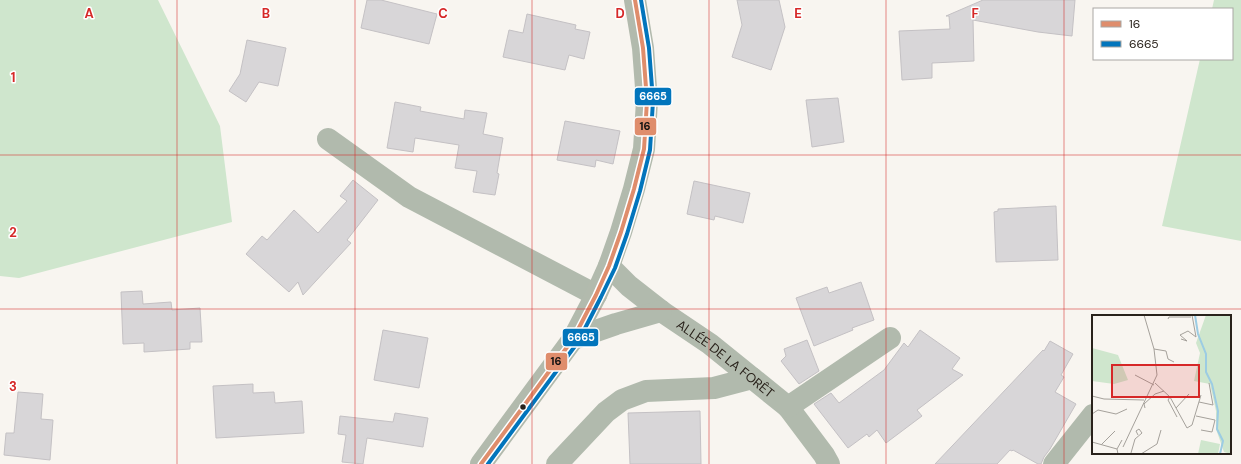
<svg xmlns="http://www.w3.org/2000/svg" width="1241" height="464" font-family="'DM Sans',sans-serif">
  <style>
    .green { fill: #cfe6cd }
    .building { fill: #d8d6d8; stroke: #c4c1c4 }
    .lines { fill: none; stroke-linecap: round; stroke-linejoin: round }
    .minor { stroke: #b1baad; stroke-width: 22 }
    .major { stroke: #b2baad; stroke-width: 22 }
    .bus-1-casing { stroke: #fff; stroke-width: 7 }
    .bus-2-casing { stroke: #fff; stroke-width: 7 }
    .bus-1 { stroke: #df8d6c; stroke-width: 4 }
    .bus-2 { stroke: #0275bc; stroke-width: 4 }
    .grid { fill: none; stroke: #d62828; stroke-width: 1; stroke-opacity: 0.55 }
    .bus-dot { fill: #29221b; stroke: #fff; stroke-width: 1.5 }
    .labels { text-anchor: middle; stroke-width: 3; stroke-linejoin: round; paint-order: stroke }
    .street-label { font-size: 13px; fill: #29221b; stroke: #fff }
    .inset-river { fill: none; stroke: #9ccce3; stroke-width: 2 }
    .inset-road { fill: none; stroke: #a5a19b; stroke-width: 1 }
    .view { fill: #d62828; fill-opacity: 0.15; stroke: #d62828; stroke-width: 2 }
    .inset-edge { fill: none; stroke: #29221b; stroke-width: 2 }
    .grid-label { font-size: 13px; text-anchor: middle; font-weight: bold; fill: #d62828; stroke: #fff; stroke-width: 3; stroke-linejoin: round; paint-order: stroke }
    .line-badge { stroke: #fff; stroke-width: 1.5 }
    .badge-label { font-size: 11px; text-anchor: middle; font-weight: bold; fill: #fff }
    .pale-badge-label { font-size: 11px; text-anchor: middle; font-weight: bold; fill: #111 }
  </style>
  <rect width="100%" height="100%" fill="#f8f5f0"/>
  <path class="green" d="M0,0H158L220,126L232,222L19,278L0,276Z
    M1214,0H1241V241L1162,226L1200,59H1232V9H1212Z"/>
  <path class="building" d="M367,0H381L437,14L429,44L361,28Z
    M737,0H779L785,27L771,70L732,57L742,25Z
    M983,0H1075L1072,36L1038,32L973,20L974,61L932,63V78L902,80L899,31L950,29L949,16H946Z
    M527,14L576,25L575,29L590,32L584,59L569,55L565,70L503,57L509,30L523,33Z
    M247,40L286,48L278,86L259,82L246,102L229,91L240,74Z
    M838,98L844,142L812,147L806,100Z
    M395,102L421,107L420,111L464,119L465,110L487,113L483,134L503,138L497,173L499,174L495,195L473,192L477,171L455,168L459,145L415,138L413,152L387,148Z
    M565,121L620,131L613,164L596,160L595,167L557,160Z
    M353,180L378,200L347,240L351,243L303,295L298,282L289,292L246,254L262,236L267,240L294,210L318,233L347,201L340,196Z
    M694,181L750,193L743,223L715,216L714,220L687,214Z
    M1056,206L1058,260L996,262L994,212L998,211V209Z
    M861,282L874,320L852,328L853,330L814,346L796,298L827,287L829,293Z
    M142,291L143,304L171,302L172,310L200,308L202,342H190V349L144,352V343L123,344L121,292Z
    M383,330L428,338L419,388L374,380Z
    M920,330L960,358L952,369L963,375L917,410L922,416L886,443L877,430L869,437L867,434L848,448L814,404L831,393L839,403L884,370L904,343L908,347Z
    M807,340L819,371L799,384L781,361L786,356L784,349Z
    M1050,341L1073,354L1061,375L1064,377L1055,392L1076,404L1050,449L1044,457L1041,464H1038L1013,450L1012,451L1010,450L997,464H935L1043,350L1044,351Z
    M253,384V393L274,392L275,403L302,401L304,433L216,438L213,386Z
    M18,392L43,394L41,419L53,420L50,460L4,455L6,433H14Z
    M700,411L701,464H630L628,413Z
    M395,413L428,418L423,447L367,438L363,464L342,462L346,435L338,434L340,416L393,422Z"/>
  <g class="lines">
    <g class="minor">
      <path d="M328,139L409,197L596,295"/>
      <path id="s1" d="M609,266L629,286L661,311L710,344L788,407L824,455L829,464"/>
      <path d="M573,339L616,324L661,311"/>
      <path d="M788,407L890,338"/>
      <path d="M557,464L606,412L622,400L646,391L714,388L752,378"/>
      <path d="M1054,464L1093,415"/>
    </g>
    <path class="major" d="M481,464L573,339L596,295L609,266L621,232L634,189L644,149L647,101L643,48L635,0"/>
    <g class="bus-1-casing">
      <path id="bus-1" d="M481,464L573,339L596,295L609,266L621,232L634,189L644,149L647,101L643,48L635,0"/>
    </g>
    <g class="bus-2-casing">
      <path id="bus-2" d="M488,464L578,342L601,297L615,268L627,234L640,191L650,150L653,101L649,48L641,0"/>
    </g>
    <use href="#bus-1" class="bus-1"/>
    <use href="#bus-2" class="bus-2"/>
  </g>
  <path class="grid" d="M177,0V464M355,0V464M532,0V464M709,0V464M886,0V464M1064,0V464M0,155H1241M0,309H1241"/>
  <circle class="bus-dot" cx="523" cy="407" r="3.5"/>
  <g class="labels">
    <g class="street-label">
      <text dy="5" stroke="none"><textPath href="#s1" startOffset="149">ALLÉE DE LA FORÊT</textPath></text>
    </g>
  </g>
  <g transform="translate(1092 315)">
    <rect width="139" height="139" fill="#f8f5f0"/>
    <path d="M114,0H139V139L132,137L124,114V96L118,69L102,66L108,38L104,28ZM0,33L26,40L36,65L22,69L0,66ZM109,125L128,129L126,139H106Z" fill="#cfe6cd"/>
    <path class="inset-river" d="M103,0L106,19L114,39V57L120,69L126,96L125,114L131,126L128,139"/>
    <path class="inset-road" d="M76,4L77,2H99M89,24L95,26L88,20L96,16L104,22L100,0M62,34L74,36L76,44L82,47M43,60L62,70M63,68L78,82L95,113L100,110L109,80M0,81L12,84L52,85M78,82L76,85L85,102M107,87L121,90L117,68M53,93L52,89L63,79L72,76M84,93L97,79M0,99L6,95L24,99L35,94M104,101L123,105L120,117L109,115M0,127L25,134M9,130L23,116M31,132L65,60L62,34L52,0M39,138L43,124L50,118L47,114L44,116L46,120M26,139L25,134L30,125M49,139L65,129L69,115"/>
    <path class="view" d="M20,50H107V82H20Z"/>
    <rect width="139" height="139" class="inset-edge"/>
  </g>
  <g class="grid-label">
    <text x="89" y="18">A</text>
    <text x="266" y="18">B</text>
    <text x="443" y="18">C</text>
    <text x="620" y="18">D</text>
    <text x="798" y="18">E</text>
    <text x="975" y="18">F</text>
    <text x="13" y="82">1</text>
    <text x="13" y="237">2</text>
    <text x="13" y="391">3</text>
  </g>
  <g class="line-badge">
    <rect x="634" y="87" width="38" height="19" rx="4" fill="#0275bc"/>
    <rect x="634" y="117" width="23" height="19" rx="4" fill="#df8d6c"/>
    <rect x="562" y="328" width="37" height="19" rx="4" fill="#0275bc"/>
    <rect x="545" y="352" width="23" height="19" rx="4" fill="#df8d6c"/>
  </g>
  <g class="badge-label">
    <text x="653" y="100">6665</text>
    <text x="581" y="341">6665</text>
  </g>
  <g class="pale-badge-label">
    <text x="645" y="130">16</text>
    <text x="556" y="365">16</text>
  </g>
  <rect x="1093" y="8" width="140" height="52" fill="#ffffff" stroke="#a9a7a4"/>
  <rect x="1101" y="21" width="20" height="6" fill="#df8d6c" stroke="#a9a7a4"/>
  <text x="1129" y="28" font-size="12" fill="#29221b">16</text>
  <rect x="1101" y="41" width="20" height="6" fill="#0275bc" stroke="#a9a7a4"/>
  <text x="1129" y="48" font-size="12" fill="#29221b">6665</text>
</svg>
